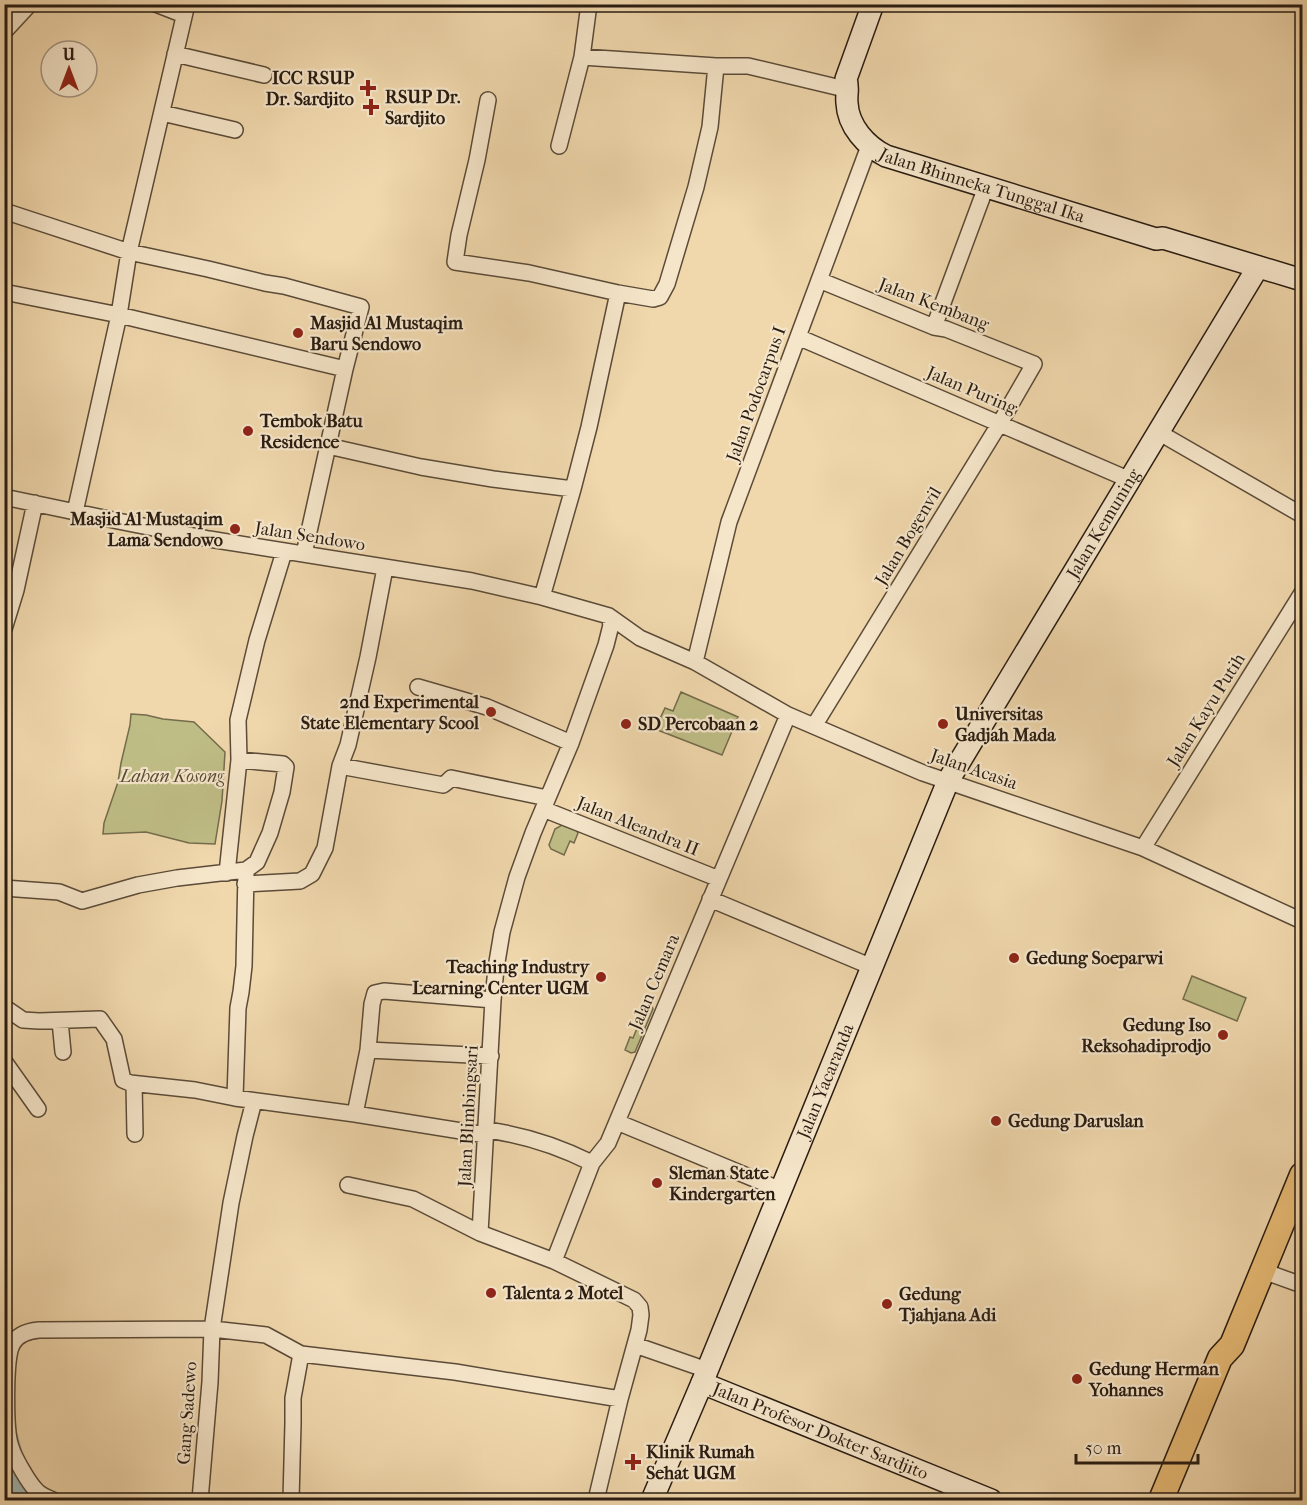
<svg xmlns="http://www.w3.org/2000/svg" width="1307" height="1505" font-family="'IM FELL French Canon',serif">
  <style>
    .green { fill: #bfbd86; stroke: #746c4c; stroke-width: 1.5 }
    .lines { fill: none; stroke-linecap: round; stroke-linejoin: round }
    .river { stroke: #9fb7b5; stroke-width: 28 }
    .street-casing { stroke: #5b4b38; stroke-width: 18 }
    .secondary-casing { stroke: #291c12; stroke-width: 24 }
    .primary-casing { stroke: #291c12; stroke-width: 27 }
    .street { stroke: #f5e5c9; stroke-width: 15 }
    .secondary { stroke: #f5e5c9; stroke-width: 21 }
    .primary { stroke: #e8bc76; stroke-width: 24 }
    .poi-dot { fill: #8f2418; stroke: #f5e5c9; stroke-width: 2 }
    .labels { text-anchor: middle; stroke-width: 4.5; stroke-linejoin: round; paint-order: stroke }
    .poi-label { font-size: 18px; font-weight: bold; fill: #291c12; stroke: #f5e5c9; text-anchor: start }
    .street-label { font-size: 18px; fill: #291c12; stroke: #f5e5c9 }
    .park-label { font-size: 18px; font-style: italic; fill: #564c35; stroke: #f5e5c9 }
  </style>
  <rect width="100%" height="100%" fill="#f0d7ac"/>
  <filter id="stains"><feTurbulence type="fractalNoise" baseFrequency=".00333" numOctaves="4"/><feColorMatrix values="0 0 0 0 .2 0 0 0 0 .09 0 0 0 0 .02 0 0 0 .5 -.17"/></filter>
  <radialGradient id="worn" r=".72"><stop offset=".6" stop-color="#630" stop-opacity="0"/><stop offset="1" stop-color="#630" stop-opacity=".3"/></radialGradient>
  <path class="green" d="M681,692L738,717L722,755L655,729L665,708L673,711Z
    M131,714L146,715L163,719L194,722L225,752L222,801L215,844L189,843L146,832L103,834L104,823L118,782L121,763L130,725Z
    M562,825L576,830L578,833L574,843L570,841L564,855L551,849L549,845L555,829Z
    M1192,976L1246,998L1237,1021L1183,999Z
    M645,1002L652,1006L653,1009L635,1052L631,1053L625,1050L630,1037L633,1038L642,1016L640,1015Z"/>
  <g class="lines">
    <path class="river" d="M4,1437L16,1482L23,1500"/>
    <g class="street-casing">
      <path id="street" d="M156,4L184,15
        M4,32L30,4
        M175,54L264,75
        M582,57L716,66H748L849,90
        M488,100L477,160L459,235L455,262L529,273L618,293L653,299L660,297L667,284L696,187L710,127L716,66
        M162,113L235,130
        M559,146L582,57L589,4
        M4,211L129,252L208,269L265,283L284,286L361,307L345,369L304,554
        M4,292L119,315L345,369
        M934,327L986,187
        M798,337L1130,480
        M1158,432L1302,515
        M328,446L421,467L493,479L573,489
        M4,497L118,521L209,539L472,581L542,597L609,616L640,638L695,662L788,715L923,773L1143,848L1302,921
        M75,512L119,315L129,252L137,218L187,4
        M542,597L573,489L589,427L618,293
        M4,629L16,590L35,503
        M695,662L729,522L869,146
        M418,687L487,707L571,743
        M814,726L1000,423L1034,364L946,329L934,327L819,280
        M340,766L443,785L447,782L451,778L547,798
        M543,809L719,879
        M1143,848L1302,593
        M227,873L239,760L238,720L257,640L284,552
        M245,884L300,881L312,874L325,848L340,766L348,745L368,657L385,568
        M4,888L59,892L82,901L138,885L177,878L246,870L257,862L270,833L282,792L286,767L283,764L239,760
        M710,899L872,967
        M4,1007L23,1020L39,1021L100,1019L114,1039L123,1080L130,1083L195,1090L235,1098L355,1114L486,1135
        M60,1021L63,1052
        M368,1050L491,1056
        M4,1061L38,1109
        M134,1084L135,1134
        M235,1098L238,1008L241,992L244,966L246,873
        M355,1114L368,1050L372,1004L375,993L384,991L493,1000
        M617,1122L781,1190
        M487,1130C524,1135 558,1146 592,1163
        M348,1185L413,1199L480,1233
        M554,1261L592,1163L608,1143L788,715
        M1263,1271L1302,1285
        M635,1345L707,1370
        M53,1500C48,1498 41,1495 37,1491C29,1484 14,1457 11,1447C5,1431 5,1359 12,1345C17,1334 28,1331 39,1330L212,1329L266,1335L301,1354L455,1372L620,1399
        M200,1500L210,1382L212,1329L231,1203L245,1136L254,1101
        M291,1500L293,1423V1398L301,1354
        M596,1500L620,1399L639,1330L641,1315L640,1307L634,1300L554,1261L480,1233L493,1000L496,968L502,932L517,877L533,833L571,743L606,645L611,625L609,616"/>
    </g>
    <g class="secondary-casing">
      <g id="secondary">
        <path id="s1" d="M873,4L846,79C849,90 846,93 847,103C848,126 866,146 886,156L1156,239L1163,238L1302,280"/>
        <path id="s2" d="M702,1383L948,781L1258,267"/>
        <path id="s3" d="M652,1500L702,1383L991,1500"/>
      </g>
    </g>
    <g class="primary-casing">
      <path id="primary" d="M1161,1500L1220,1358L1232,1345L1302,1175"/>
    </g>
    <use href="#street" class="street"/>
    <use href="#secondary" class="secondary"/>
    <use href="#primary" class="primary"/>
  </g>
  <g class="poi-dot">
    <path d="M365 79h6v6h6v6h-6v6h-6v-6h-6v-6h6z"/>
    <path d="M368 98h6v6h6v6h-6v6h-6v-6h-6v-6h6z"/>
    <circle cx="298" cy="333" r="6"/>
    <circle cx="248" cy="431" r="6"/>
    <circle cx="235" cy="529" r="6"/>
    <circle cx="491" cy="712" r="6"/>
    <circle cx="626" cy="724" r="6"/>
    <circle cx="943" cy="724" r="6"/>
    <circle cx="1014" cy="958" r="6"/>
    <circle cx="601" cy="977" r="6"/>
    <circle cx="1223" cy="1035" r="6"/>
    <circle cx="996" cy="1121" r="6"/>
    <circle cx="657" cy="1183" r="6"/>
    <circle cx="491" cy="1293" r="6"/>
    <circle cx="887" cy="1304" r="6"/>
    <circle cx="1077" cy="1379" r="6"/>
    <path d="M630 1453h6v6h6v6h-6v6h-6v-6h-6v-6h6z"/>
  </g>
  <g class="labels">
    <g class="poi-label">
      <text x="354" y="84" text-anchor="end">ICC RSUP<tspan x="354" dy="21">Dr. Sardjito</tspan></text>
      <text x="385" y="103">RSUP Dr.<tspan x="385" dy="21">Sardjito</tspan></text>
      <text x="310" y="329">Masjid Al Mustaqim<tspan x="310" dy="21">Baru Sendowo</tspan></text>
      <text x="260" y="427">Tembok Batu<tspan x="260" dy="21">Residence</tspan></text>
      <text x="223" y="525" text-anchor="end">Masjid Al Mustaqim<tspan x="223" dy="21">Lama Sendowo</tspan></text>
      <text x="479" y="708" text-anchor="end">2nd Experimental<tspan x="479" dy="21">State Elementary Scool</tspan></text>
      <text x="955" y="720">Universitas<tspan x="955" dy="21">Gadjah Mada</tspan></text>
      <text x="638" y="730">SD Percobaan 2</text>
      <text x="1026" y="964">Gedung Soeparwi</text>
      <text x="589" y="973" text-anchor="end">Teaching Industry<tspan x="589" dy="21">Learning Center UGM</tspan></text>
      <text x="1211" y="1031" text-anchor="end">Gedung Iso<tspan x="1211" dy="21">Reksohadiprodjo</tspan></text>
      <text x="1008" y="1127">Gedung Daruslan</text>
      <text x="669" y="1179">Sleman State<tspan x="669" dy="21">Kindergarten</tspan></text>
      <text x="503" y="1299">Talenta 2 Motel</text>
      <text x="899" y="1300">Gedung<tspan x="899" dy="21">Tjahjana Adi</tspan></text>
      <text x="1089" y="1375">Gedung Herman<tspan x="1089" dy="21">Yohannes</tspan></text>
      <text x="646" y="1458">Klinik Rumah<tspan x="646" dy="21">Sehat UGM</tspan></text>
    </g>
    <g class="street-label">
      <text dy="6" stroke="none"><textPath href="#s1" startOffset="273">Jalan Bhinneka Tunggal Ika</textPath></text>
      <text transform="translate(934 304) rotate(21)" y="6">Jalan Kembang</text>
      <text transform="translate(972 390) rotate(23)" y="6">Jalan Puring</text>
      <text transform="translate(756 394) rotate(-70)" y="6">Jalan Podocarpus I</text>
      <text dy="6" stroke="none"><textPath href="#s2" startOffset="951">Jalan Kemuning</textPath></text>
      <text transform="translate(310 536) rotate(9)" y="6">Jalan Sendowo</text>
      <text transform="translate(908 536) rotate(-59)" y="6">Jalan Bogenvil</text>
      <text transform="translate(1206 710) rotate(-58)" y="6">Jalan Kayu Putih</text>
      <text transform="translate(974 769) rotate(19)" y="6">Jalan Acasia</text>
      <text transform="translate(638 826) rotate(22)" y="6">Jalan Aleandra II</text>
      <text transform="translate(654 982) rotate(-67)" y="6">Jalan Cemara</text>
      <text dy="6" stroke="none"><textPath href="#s2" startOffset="326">Jalan Yacaranda</textPath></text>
      <text transform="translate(468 1116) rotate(-87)" y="6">Jalan Blimbingsari</text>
      <text transform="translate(187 1413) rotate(-86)" y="6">Gang Sadewo</text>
      <text dy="6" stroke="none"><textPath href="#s3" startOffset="255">Jalan Profesor Dokter Sardjito</textPath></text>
    </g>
    <g class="park-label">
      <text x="172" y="782">Lahan Kosong</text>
    </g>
  </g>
  <rect width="1307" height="1505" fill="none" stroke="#f0d7ac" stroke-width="24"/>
  <rect x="6" y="6" width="1295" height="1493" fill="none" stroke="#291c12" stroke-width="3"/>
  <rect x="12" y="12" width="1283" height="1481" fill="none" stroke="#291c12" stroke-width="1.5"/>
  <g transform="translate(69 69)"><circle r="28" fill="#f5e5c9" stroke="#a39580" stroke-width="1.5"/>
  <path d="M0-4.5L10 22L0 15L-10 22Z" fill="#8f2418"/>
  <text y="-9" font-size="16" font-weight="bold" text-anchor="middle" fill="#291c12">U</text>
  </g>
  <path d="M1076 1454v9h122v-9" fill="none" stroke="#291c12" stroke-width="3"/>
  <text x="1085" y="1454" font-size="18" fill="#291c12" stroke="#f5e5c9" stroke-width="4.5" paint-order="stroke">50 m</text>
  <rect width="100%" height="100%" filter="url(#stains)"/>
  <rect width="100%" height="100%" fill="url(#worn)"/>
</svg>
